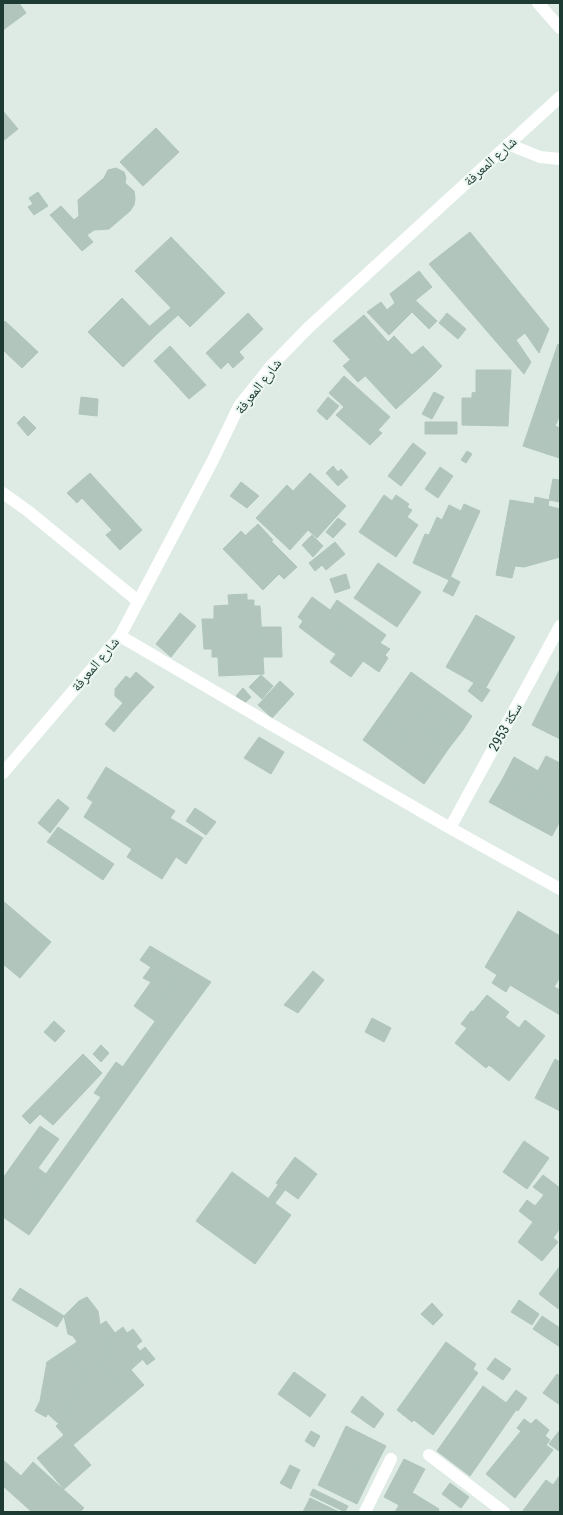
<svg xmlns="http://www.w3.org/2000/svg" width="563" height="1515" font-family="'Roboto Condensed','Noto Naskh Arabic',sans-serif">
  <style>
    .building { fill: #b2c5bd; stroke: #afc5bb }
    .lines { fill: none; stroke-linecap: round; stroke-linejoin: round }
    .service { stroke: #fff; stroke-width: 12 }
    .minor { stroke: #fff; stroke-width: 12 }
    .tertiary { stroke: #fff; stroke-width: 12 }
    .labels { text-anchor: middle; stroke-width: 4; stroke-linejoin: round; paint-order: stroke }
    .street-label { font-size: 14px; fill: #1d3b33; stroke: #edf7f2 }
  </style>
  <rect width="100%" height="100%" fill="#ddebe4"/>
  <path class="building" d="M3,3H19L26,13L3,30Z
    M3,111L18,129L3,141Z
    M156,128L179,152L143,186L120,162Z
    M116,168L124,172L126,178L125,183L134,191L135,198L134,205L130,211L109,229L94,230L87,235L93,242L82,251L50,215L61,206L74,220L79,216L78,200L104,178L108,170Z
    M38,192L48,206L34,215L28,207L33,204L29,198Z
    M470,232L549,329L539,353L525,333L516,340L531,362L524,374L429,264Z
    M171,237L225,293L190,327L135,271Z
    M419,271L432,287L417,299L404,283Z
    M404,283L417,299L408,308L412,312L389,335L367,312L381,302L387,310L395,303L390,294Z
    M122,298L157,334L123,367L88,332Z
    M415,300L437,321L429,329L408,308Z
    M171,308L178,315L157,334L150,326Z
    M248,313L263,329L239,352L244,358L233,368L228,362L221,369L206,353Z
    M447,313L466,329L458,339L439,323Z
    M364,315L388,342L394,336L432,376L396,409L333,341Z
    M5,321L38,352L22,368L3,350V324Z
    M558,344L560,345V415L555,426L549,423L553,413L536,408Z
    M170,346L206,385L189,399L154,361Z
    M423,346L442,366L432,376L412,355Z
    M350,360L365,376L358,382L343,366Z
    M476,370H511L508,426L462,425V398H472V393L476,392Z
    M344,376L390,417L378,430L382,433L370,445L336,415L344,407L329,393Z
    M434,392L444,397L432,419L422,414Z
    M81,397L98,399L97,416L79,414Z
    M328,397L339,406L327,420L317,411Z
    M536,408L553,413L549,423L555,426L547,454L523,446Z
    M24,416L36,428L28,436L17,423Z
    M425,422H457V434H425Z
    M555,426L560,428V458L547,454Z
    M413,443L426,453L401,486L388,476Z
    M467,451L472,454L466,463L461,460Z
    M333,466L338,472L341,469L348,477L338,486L326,473Z
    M440,467L453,476L438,498L425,489Z
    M90,473L142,530L120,550L106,535L112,530L82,498L77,503L67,493Z
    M310,473L346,506L317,538L308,530L290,550L256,518L287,485L293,491Z
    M553,479L560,480V502L549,500Z
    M241,482L259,496L247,508L230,496Z
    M384,495L392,501L396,495L409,504L407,507L412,510L407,517L418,525L396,557L359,532Z
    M535,497L549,500L548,506L560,509V557L524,567L515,566L512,578L496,575L510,500L534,504Z
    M464,504L480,511L449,580L413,563L425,534L429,535L437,517L442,520L449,505L461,511Z
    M338,518L346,524L333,538L326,532Z
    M258,524L273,540L261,551L246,535Z
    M241,531L261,551L271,541L297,567L284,579L279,574L263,590L223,549Z
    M312,535L323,546L313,557L302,545Z
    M335,542L345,554L326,570L322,565L315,571L309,563Z
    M378,563L421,592L397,627L354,598Z
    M346,574L350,588L335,593L330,579Z
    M451,577L460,582L453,596L443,591Z
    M247,594V600H254V606H260L264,674L219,676L218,657H212V649H204L202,619H214V606L229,605L228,595Z
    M312,597L330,610L325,618L340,629L327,648L299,627L303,621L298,617Z
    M337,600L386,635L380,643L390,649L385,655L388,658L379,672L363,661L351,677L330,662L336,654L327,648L340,629L325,618Z
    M180,613L196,626L171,657L156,644Z
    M476,615L515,637L485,689L446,667Z
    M262,627H281L282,657H263Z
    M560,669V739L532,725Z
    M136,672L154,687L132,711L115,696V689L126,676L130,679Z
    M411,672L472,716L463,730L426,704L413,722L449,748L438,764L400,736L403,732L380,716Z
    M261,675L273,686L262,699L249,687Z
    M280,681L294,694L272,718L258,705Z
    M474,683L485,689L486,688L490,690L482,702L468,691Z
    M243,688L251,697L244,704L236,696Z
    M123,703L132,711L114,732L105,724Z
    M426,704L445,717L432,736L413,722Z
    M380,716L403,732L400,736L438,764L424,784L363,740Z
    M445,717L463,730L449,748L432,736Z
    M259,737L284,752L271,774L244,758Z
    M546,756L560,763V800L539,788L547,776L538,771Z
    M514,757L547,776L534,797L502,780Z
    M106,767L175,811L170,818L203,838L186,864L176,857L162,879L127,857L132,849L84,817L93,802L87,798Z
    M502,780L534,797L520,819L489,802Z
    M539,788L560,800V821L552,836L520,819Z
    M58,799L69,808L50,833L38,823Z
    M195,808L216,822L206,835L186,821Z
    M58,827L114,864L103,880L47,842Z
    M3,901L51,942L20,978L3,964Z
    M518,911L560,936V977L554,987L560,990V1015L510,985L506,992L492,983L497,975L485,967Z
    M150,946L211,982L169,1039L151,1027L162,1012L156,1008L175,983L140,960Z
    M151,967L175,983L156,1008L162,1012L155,1021L134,1006L151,982L143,978Z
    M313,971L324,980L298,1013L284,1005Z
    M487,995L509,1012L505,1017L519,1028L525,1020L545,1036L509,1081L489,1065L486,1068L455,1043L467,1028L461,1024L471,1011L473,1012Z
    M372,1018L391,1028L384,1042L365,1032Z
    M54,1021L65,1031L55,1042L44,1032Z
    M151,1027L169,1039L137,1084L119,1072Z
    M101,1045L109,1053L101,1062L93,1054Z
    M83,1054L102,1073L53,1125L40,1114L30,1124L22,1116Z
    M555,1059L560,1062V1111L535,1098Z
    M116,1062L123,1067L101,1097L94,1093Z
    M119,1072L137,1084L51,1204L33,1192Z
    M40,1126L59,1139L38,1168L46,1174L33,1192L51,1204L29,1235L3,1217V1178Z
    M524,1141L549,1158L527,1189L503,1172Z
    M295,1157L317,1174L298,1199L276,1183Z
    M232,1172L291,1215L255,1264L196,1221Z
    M543,1175L560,1188V1228L553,1238L558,1242L542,1261L518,1242L533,1222L519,1211L527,1200L535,1206L544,1195L533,1187Z
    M278,1185L285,1190L275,1203L268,1199Z
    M560,1266V1310L539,1294Z
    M20,1288L64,1316L57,1327L12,1300Z
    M87,1297L98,1311L100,1325L106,1321L115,1333L107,1339L112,1355L83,1376L65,1350L77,1342L73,1336L68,1334L64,1316L79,1301Z
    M519,1300L539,1314L532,1325L511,1312Z
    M432,1303L443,1315L433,1325L421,1314Z
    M542,1316L560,1328V1347L533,1329Z
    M123,1327L127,1333L133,1329L142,1341L136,1346L140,1351L138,1353L143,1359L116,1383L100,1364L112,1355L107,1339Z
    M446,1342L476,1364L473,1369L478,1373L433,1435L414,1420L412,1422L397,1410Z
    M145,1347L155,1359L147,1365L138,1353Z
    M65,1350L85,1379L72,1389L76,1395L63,1407L69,1415L59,1424L48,1414L52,1406L40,1401L47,1362Z
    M495,1358L511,1369L503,1380L487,1369Z
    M100,1364L116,1383L131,1370L144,1385L73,1445L91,1465L64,1489L37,1458L64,1435L56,1426L69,1415L63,1407L76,1395L72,1389L85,1379L83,1376Z
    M294,1372L326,1395L310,1417L278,1394Z
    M557,1374L560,1376V1405L543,1393Z
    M483,1386L516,1410L470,1476L437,1451Z
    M516,1390L527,1398L518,1411L506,1403Z
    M362,1396L384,1414L374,1428L351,1412Z
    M40,1401L52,1406L46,1417L35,1411Z
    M524,1419L531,1424L536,1419L549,1430L545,1436L550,1440L546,1445L553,1450L515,1498L486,1474L521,1431L517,1428Z
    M346,1426L386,1446L371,1475L332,1456Z
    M560,1430V1450L559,1451L549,1444Z
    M311,1431L320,1436L314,1447L305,1441Z
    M332,1456L371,1475L357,1504L318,1485Z
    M404,1459L425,1469L412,1493L408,1490L399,1505L384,1497Z
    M3,1460L21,1476L33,1462L84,1508L80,1512H32L3,1486Z
    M290,1465L300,1470L295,1480L285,1475Z
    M285,1475L295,1480L291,1489L280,1483Z
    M560,1475V1512H522L546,1480L553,1485Z
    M450,1483L469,1497L461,1508L442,1494Z
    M313,1489L348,1506L345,1512L310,1495Z
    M408,1490L439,1509L438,1512H395Z
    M310,1498L339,1512H303Z"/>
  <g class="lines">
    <path class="service" d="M508,144L540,157L560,159
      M120,636L260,718
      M429,1455L504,1512
      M365,1512L391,1459"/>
    <path class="minor" d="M3,493L28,511L138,601
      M260,718L450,828L560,889
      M450,828L560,626"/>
    <path class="tertiary" d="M538,3L560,28
      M3,773L120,636L213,460L239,406L271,366L308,328L560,97"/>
  </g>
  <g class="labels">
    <g class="street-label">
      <text transform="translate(490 161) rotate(-42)" y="5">شارع المعرفة</text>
      <text transform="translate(258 386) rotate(-52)" y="5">شارع المعرفة</text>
      <text transform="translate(95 664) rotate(-50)" y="5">شارع المعرفة</text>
      <text transform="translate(505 727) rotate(-61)" y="5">سكة 2953</text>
    </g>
  </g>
  <rect width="563" height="1515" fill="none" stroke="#1d3b33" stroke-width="8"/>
</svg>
